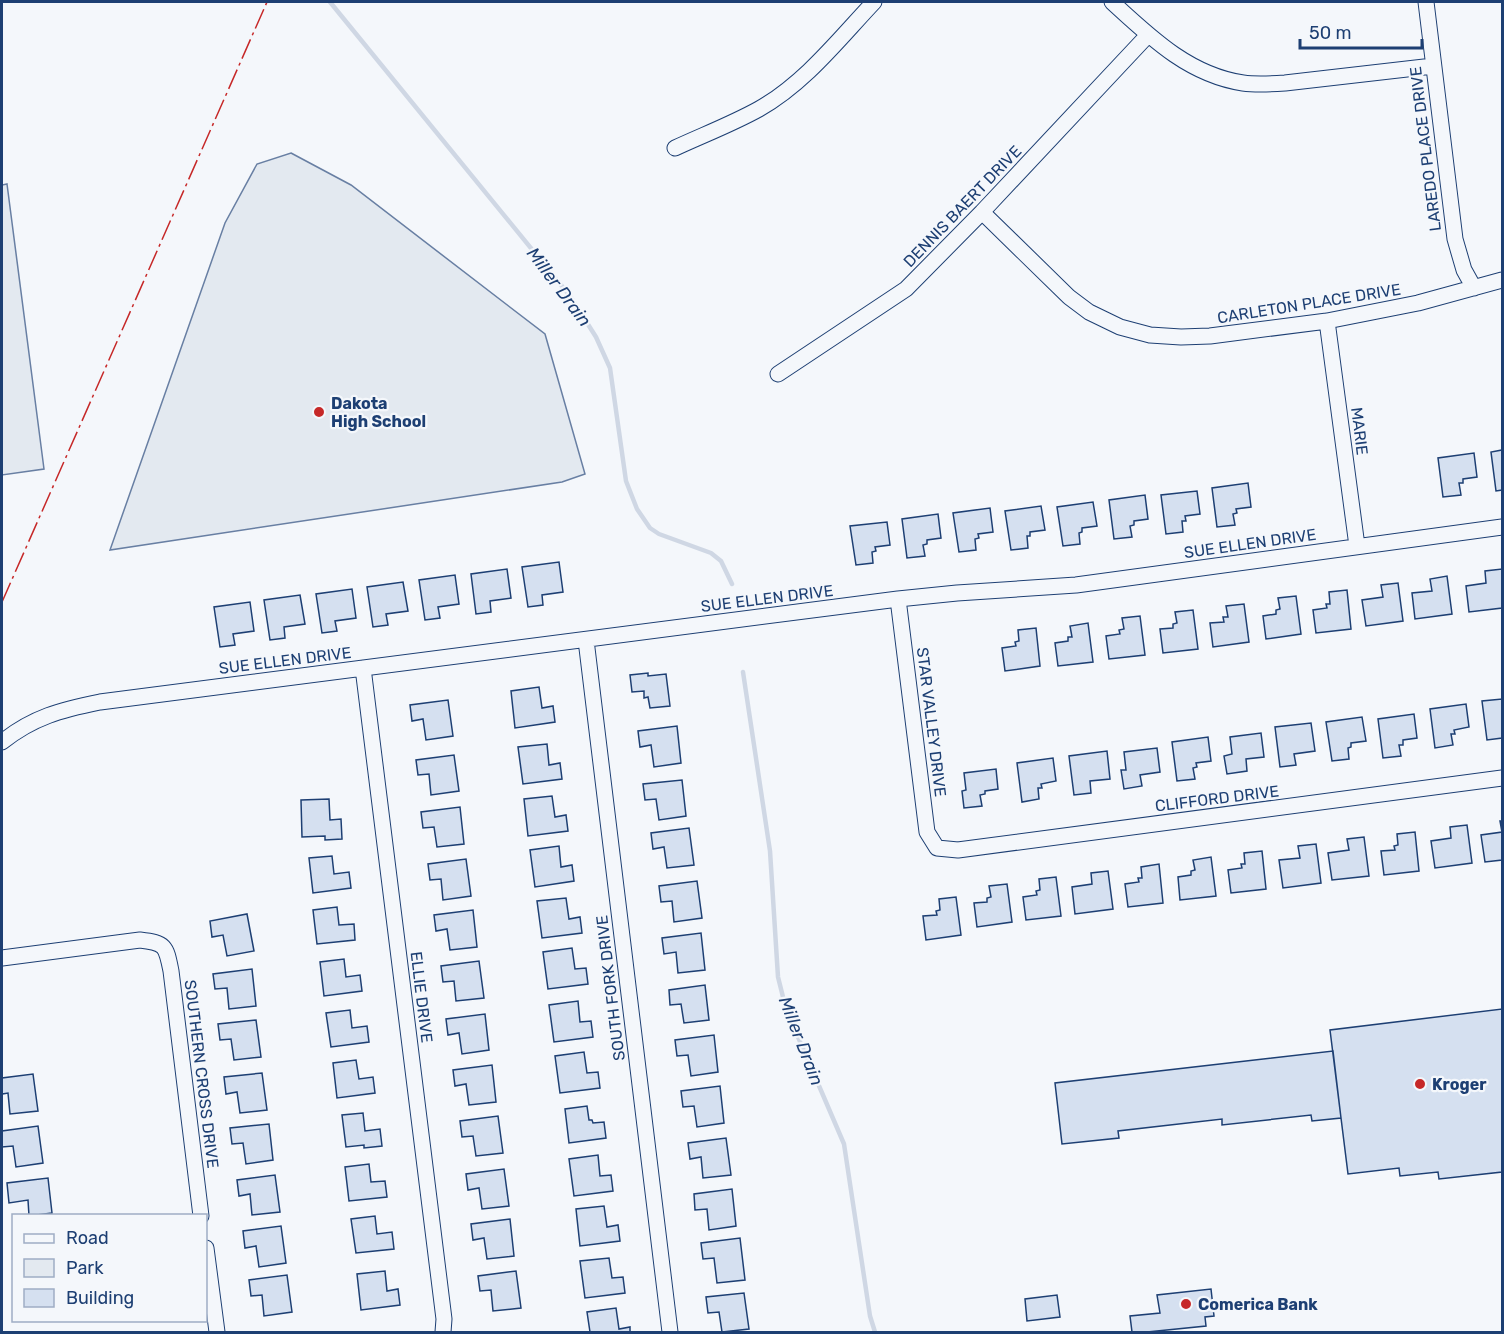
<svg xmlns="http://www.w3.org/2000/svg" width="1504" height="1334" font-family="Rubik,sans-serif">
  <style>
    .green { fill: #e3e9f0; stroke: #687fa3; stroke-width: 1.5 }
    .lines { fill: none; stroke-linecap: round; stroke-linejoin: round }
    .stream { stroke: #cfd7e4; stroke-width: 4.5 }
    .building { fill: #d5e0f0; stroke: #1d3f73; stroke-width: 1.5 }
    .minor-casing { stroke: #1d3f73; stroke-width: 17 }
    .minor { stroke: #f4f7fb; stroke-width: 15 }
    .power { stroke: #c62828; stroke-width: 1.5; stroke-dasharray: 21 4.5 3 4.5; stroke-linecap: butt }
    .poi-dot { fill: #c62828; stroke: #f4f7fb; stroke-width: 2 }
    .labels { text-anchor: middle; stroke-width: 4.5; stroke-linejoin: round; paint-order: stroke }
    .street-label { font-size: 16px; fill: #1d3f73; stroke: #f4f7fb }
    .poi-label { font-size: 16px; font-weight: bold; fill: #1d3f73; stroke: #f4f7fb; text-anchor: start }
    .water-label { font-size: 18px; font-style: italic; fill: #1d3f73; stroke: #f4f7fb }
  </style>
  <rect width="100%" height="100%" fill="#f4f7fb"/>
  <path class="green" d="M291,153L351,185L545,334L585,474L562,482L110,550L225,223L257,164Z
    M7,184L44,469L2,475V185Z"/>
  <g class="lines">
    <path class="stream" d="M330,2L570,296L596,337L610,368L626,481L637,509L650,528L659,534L711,553L721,561L732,584
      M743,672L770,851L778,977L786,1009L844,1144L870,1316L875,1332"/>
  </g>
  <path class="building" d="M1502,450V490L1496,491L1491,452Z
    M1474,453L1477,477L1463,479V483H1459L1461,495L1443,497L1438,458Z
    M1248,483L1251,507L1236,509L1237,513L1233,514L1235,525L1217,527L1212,488Z
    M1197,491L1200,514L1185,516L1186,521H1182L1183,532L1166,534L1161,495Z
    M1145,495L1148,519L1134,521V525L1130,526L1132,537L1114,539L1109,500Z
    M1093,502L1097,526L1082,528V532L1079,533L1080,544L1063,546L1057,507Z
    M1041,506L1045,530L1030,532V536H1027L1028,548L1011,550L1005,511Z
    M990,508L993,532L978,534L979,538L975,539L976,550L959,552L953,513Z
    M938,514L941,538L927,540V544L923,545L925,556L907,558L902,519Z
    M887,522L890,545L875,547L876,551L872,552L873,563L856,565L850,526Z
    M559,562L563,592L542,595L543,605L528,607L522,567Z
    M507,569L511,598L490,601L491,612L476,614L471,574Z
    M1502,569V608L1469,612L1466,586L1486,583L1485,571Z
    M455,575L459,604L438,607L440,618L425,620L419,580Z
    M1447,576L1452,614L1415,619L1412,593L1432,591L1430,579Z
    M403,582L408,611L386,614L388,625L373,627L367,587Z
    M1398,583L1403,621L1366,626L1362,600L1383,597L1381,585Z
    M352,589L356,618L335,621L337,631L322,633L316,594Z
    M1347,590L1351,629L1316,633L1313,610L1327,608L1326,604H1330L1329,592Z
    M300,595L305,624L284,627L285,638L270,640L264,600Z
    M1296,596L1301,634L1266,639L1263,616L1276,614V610L1280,609L1278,598Z
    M250,602L254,631L233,634L235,645L220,647L214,607Z
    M1244,604L1249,642L1213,647L1210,623L1224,622L1223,617H1228L1226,606Z
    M1193,610L1198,649L1163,653L1160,629L1173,628V624L1177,623L1175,612Z
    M1140,616L1145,655L1109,659L1106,636L1120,634L1119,630L1124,629L1122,618Z
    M1088,623L1093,662L1058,666L1055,643L1068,641V637H1072L1070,626Z
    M1036,628L1040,666L1005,671L1002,648L1016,646L1015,642L1019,641L1018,630Z
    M648,673V676L666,674L670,706L650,708L648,697L644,698V691L632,692L630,675Z
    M539,687L542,708L553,706L555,722L515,728L511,691Z
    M1502,699V738L1487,740L1482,701Z
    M448,700L453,736L426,740L423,719L412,721L410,705Z
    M1466,704L1469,727L1454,730L1455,734H1451L1453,745L1435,748L1430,709Z
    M1414,714L1417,738L1403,740V745H1399L1401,756L1383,758L1378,719Z
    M1362,717L1366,741L1351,743V747L1348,748L1349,759L1332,761L1326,722Z
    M1311,723L1315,751L1294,754L1296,765L1280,767L1275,727Z
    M677,726L681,763L654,767L651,745L640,747L638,731Z
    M1261,733L1264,757L1246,759L1247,771L1227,774L1224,756L1232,754L1230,737Z
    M1208,737L1211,761L1196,763L1197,767L1193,768L1195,779L1177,781L1172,742Z
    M547,744L549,765L560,763L562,779L523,784L518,747Z
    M1157,748L1160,772L1140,775L1142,786L1124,789L1121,770H1126L1124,752Z
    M1107,751L1110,779L1090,781L1091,793L1074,795L1069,756Z
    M454,755L459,791L431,795L429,774L418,775L416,760Z
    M1053,758L1056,781L1041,784L1042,788H1038L1039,799L1022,802L1017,763Z
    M996,769L998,789L985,791V794L980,795L982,806L964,808L962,791L966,790L964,773Z
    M682,780L686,816L659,820L656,799L645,800L643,784Z
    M552,796L555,817L566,815L568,831L528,836L524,799Z
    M329,799L330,820L341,819L342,839L325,840V836L302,837L301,800Z
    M460,807L464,844L437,847L434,827L423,828L421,812Z
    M1500,821H1502V860L1485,862L1481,835L1502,832Z
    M1467,825L1472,863L1435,868L1431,841L1451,838L1450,827Z
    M689,828L694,865L667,868L664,847L653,849L651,833Z
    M1415,832L1419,871L1384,875L1381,851L1395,850L1394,846L1398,845L1397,834Z
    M1364,837L1369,876L1332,880L1328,853L1349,850L1347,839Z
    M1316,844L1321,883L1283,888L1279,860L1300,858L1298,846Z
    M559,846L561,867L572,865L574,881L535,887L530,850Z
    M1262,851L1266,889L1231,893L1228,870L1242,868L1241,864H1245L1244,853Z
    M332,856L334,874L349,872L351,888L313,893L309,858Z
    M1211,857L1216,896L1180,900L1178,877L1191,875V871L1195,870L1193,860Z
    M466,859L471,896L443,900L441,879L430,880L428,864Z
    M1159,864L1163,903L1128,907L1125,884L1139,882L1138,878H1142L1141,867Z
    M1108,871L1113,909L1075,914L1072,887L1092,884L1091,873Z
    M1056,877L1061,916L1026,920L1023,897L1037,895L1036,891L1040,890L1039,879Z
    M697,881L702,918L674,922L672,901L661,902L659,886Z
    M1007,884L1012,922L977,927L974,903L987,902V898L991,897L989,886Z
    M956,897L961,935L926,940L923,916L937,915L936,911L940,910L939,899Z
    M566,898L569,919L580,917L582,933L542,938L537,901Z
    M337,907L339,925L354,924L355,940L317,944L313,910Z
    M473,910L477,947L450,950L447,929L436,931L434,915Z
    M247,914L254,951L227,956L223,935L212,937L210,921Z
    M701,933L705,970L678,973L676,952L664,954L662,938Z
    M572,948L575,969L586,968L588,984L548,989L543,952Z
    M344,959L346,977L360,975L362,991L324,996L320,962Z
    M479,961L484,998L456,1001L454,981L443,982L441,966Z
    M252,969L256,1006L229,1009L227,988L215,989L213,974Z
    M705,985L709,1020L684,1023L681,1004L670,1005L669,990Z
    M578,1001L580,1022L591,1021L593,1037L554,1042L549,1005Z
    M1502,1009V1172L1439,1179L1438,1172L1400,1176L1399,1168L1348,1174L1330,1030Z
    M350,1010L352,1028L367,1026L369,1042L331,1047L326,1013Z
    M485,1014L489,1050L462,1054L459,1033L448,1035L446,1019Z
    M256,1020L261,1057L234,1060L231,1039L220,1040L218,1024Z
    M714,1035L718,1072L691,1076L688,1055L677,1056L675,1040Z
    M1333,1051L1341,1118L1312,1121L1311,1115L1222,1125V1119L1118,1131L1119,1138L1062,1144L1055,1083Z
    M584,1052L587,1073L598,1072L600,1088L560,1093L555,1056Z
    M356,1060L359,1079L373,1077L375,1093L337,1098L333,1063Z
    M492,1065L496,1102L469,1105L466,1084L455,1086L453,1070Z
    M262,1073L267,1110L240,1113L237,1092L226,1094L224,1077Z
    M33,1074L38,1111L10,1114L8,1093L2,1094V1078Z
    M720,1086L724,1123L697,1127L694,1106L683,1107L681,1091Z
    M587,1106L589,1120H592L593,1123L604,1122L606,1138L569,1143L565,1109Z
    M363,1113L365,1131L380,1129L382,1146L364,1148V1145L346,1147L342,1115Z
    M498,1116L503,1153L476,1156L473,1136L462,1137L460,1121Z
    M269,1124L273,1160L246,1164L243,1143L232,1144L230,1128Z
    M38,1126L43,1163L16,1167L13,1146L2,1147V1131Z
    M726,1138L731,1175L703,1178L701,1157L690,1159L688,1143Z
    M598,1155L600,1176L611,1175L613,1191L574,1196L569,1159Z
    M369,1164L371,1182L385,1181L387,1197L349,1201L345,1167Z
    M504,1169L509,1206L482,1209L479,1188L468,1190L466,1174Z
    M275,1175L280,1212L252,1215L250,1194L239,1196L237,1180Z
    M48,1178L52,1213L29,1216L28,1200L9,1203L7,1183Z
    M732,1189L736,1226L709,1230L707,1209L695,1210L694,1194Z
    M604,1206L607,1227L618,1225L620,1241L580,1246L576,1209Z
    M375,1216L377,1234L392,1232L394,1249L356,1253L351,1219Z
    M510,1219L514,1256L487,1259L484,1238L473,1240L471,1224Z
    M281,1226L286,1263L259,1267L256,1246L245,1248L243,1231Z
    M740,1238L745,1280L717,1283L714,1258L703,1259L701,1243Z
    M609,1258L612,1278L623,1277L625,1293L585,1298L580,1261Z
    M385,1271L387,1291L398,1289L400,1305L361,1310L357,1274Z
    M516,1271L521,1308L493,1311L491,1290L480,1291L478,1276Z
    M287,1275L292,1312L264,1316L262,1295L251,1296L249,1280Z
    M1211,1289L1214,1316L1205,1317L1206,1326L1147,1332H1132L1130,1316L1160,1313L1157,1295Z
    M744,1293L749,1329L722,1332L719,1312L708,1313L706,1297Z
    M1057,1295L1060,1317L1027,1321L1025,1299Z
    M616,1308L619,1329L630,1327V1332H590L587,1312Z"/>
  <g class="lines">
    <g class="minor-casing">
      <path id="minor" d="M1112,2C1150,37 1189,75 1243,83C1257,85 1271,84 1285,83L1433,66
        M1426,2L1455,239L1464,270L1474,288
        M675,148C703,135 732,124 759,109C805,83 839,39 874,2
        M982,212L1069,297L1089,312L1120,327L1150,335L1181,337L1210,336L1327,321L1418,303L1502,280
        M1327,321L1357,546
        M778,374L906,289L982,212L1148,35
        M898,599L927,832L937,848L958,850L1502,778
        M586,640L670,1332
        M363,668L444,1319L443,1332
        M2,742C33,717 61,710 100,702L898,599L957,593L1076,585L1502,527
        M2,958L140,940C166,943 166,946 171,971L201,1216
        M206,1248L217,1332"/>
    </g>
    <use href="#minor" class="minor"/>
    <path class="power" d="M2,602L267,2"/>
  </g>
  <g class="poi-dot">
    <circle cx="319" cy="412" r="6"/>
    <circle cx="1420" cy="1084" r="6"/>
    <circle cx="1186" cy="1304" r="6"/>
  </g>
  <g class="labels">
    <g class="street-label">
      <text transform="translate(1425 149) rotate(-97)" y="6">LAREDO PLACE DRIVE</text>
      <text transform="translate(962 206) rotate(-46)" y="6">DENNIS BAERT DRIVE</text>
      <text transform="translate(1309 303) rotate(-9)" y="6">CARLETON PLACE DRIVE</text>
      <text transform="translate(1360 431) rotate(83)" y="6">MARIE</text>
      <text transform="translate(1250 543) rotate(-8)" y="6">SUE ELLEN DRIVE</text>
      <text transform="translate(767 598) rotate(-7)" y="6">SUE ELLEN DRIVE</text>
      <text transform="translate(285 660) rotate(-7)" y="6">SUE ELLEN DRIVE</text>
      <text transform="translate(932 722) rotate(83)" y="6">STAR VALLEY DRIVE</text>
      <text transform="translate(1217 798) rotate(-7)" y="6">CLIFFORD DRIVE</text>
      <text transform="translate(610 988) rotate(-97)" y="6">SOUTH FORK DRIVE</text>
      <text transform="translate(422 997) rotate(83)" y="6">ELLIE DRIVE</text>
      <text transform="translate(202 1074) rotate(83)" y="6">SOUTHERN CROSS DRIVE</text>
    </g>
    <g class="poi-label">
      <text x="331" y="409">Dakota<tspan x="331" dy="18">High School</tspan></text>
      <text x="1432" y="1090">Kroger</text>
      <text x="1198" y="1310">Comerica Bank</text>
    </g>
    <g class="water-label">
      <text transform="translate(559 287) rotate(53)" y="6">Miller Drain</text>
      <text transform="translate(801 1041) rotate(69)" y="6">Miller Drain</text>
    </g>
  </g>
  <rect width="1504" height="1334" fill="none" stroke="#1d3f73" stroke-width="6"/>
  <rect x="12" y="1214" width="195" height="108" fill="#f4f7fb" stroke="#9eadc5" stroke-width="1.5"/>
  <rect x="24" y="1234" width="30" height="9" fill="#f4f7fb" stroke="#9eadc5" stroke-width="1.5"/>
  <text x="66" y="1244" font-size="18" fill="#1d3f73">Road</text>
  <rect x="24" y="1259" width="30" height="18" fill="#e3e9f0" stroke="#9eadc5" stroke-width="1.5"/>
  <text x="66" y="1274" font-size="18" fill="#1d3f73">Park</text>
  <rect x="24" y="1289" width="30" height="18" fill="#d5e0f0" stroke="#9eadc5" stroke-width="1.5"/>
  <text x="66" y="1304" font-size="18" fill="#1d3f73">Building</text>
  <path d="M1300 39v9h122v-9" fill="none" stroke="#1d3f73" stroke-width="3"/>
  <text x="1309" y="39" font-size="18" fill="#1d3f73" stroke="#f4f7fb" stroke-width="4.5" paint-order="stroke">50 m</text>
</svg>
